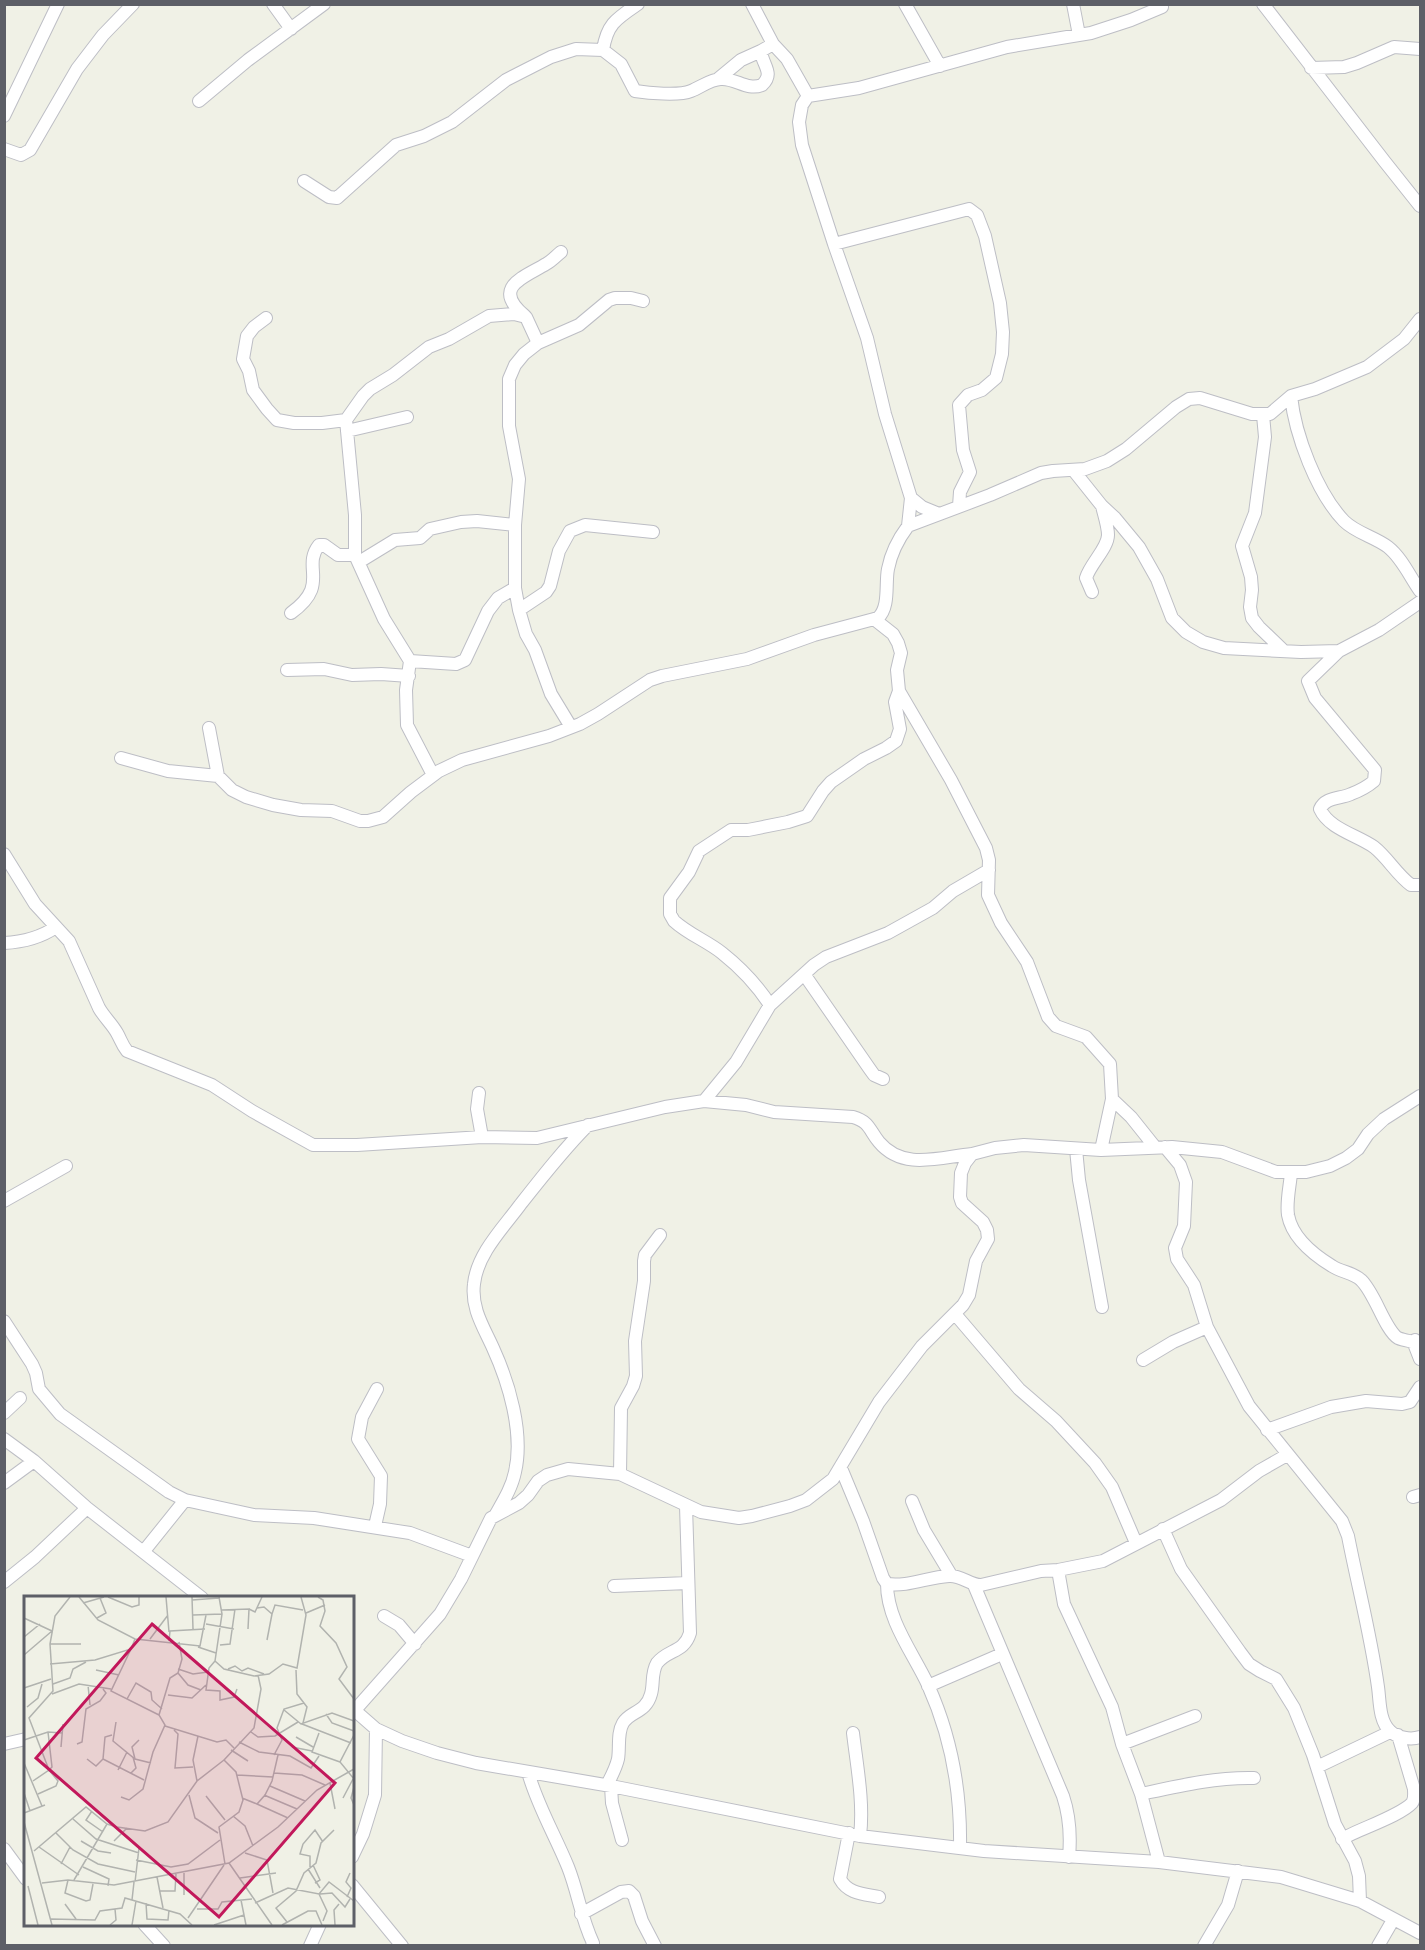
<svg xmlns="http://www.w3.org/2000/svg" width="1425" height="1950" font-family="'Public Sans',sans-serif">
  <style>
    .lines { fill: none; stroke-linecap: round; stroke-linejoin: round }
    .minor-casing { stroke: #bdbec5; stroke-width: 14 }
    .minor { stroke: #fff; stroke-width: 12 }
    .inset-road { fill: none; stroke: #b1b3af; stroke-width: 1.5 }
    .view { fill: #c2185b; fill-opacity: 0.15; stroke: #c2185b; stroke-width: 3 }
    .inset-edge { fill: none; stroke: #5d5f67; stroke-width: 3 }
  </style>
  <rect width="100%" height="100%" fill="#f0f1e6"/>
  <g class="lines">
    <g class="minor-casing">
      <path id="minor" d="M273,4L291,29
        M752,4L773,44L787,59L808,96
        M905,4L940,66
        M1073,4L1079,35
        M1263,4L1385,162L1420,206
        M603,50C607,24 616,19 638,4
        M1311,68L1344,67L1357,63L1394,47L1420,49
        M718,79L741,60L761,51
        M199,101L248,60L324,4
        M4,116L58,4
        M4,149L21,155L30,150L77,69L103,35L133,4
        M304,181L329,197L337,198L396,145L424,136L452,122L506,80L551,57L576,49L603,50L621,64L635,91C648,93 679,96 691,91C701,87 711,79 721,79C736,78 747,91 762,85C775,73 762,65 761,51L773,44
        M834,244L969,209L977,215L985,236L1000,303L1003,332L1002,354L996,378L982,390L968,395L959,405L963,450L970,472L960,492L959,506
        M525,316C490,287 525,277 546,264C552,261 556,256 561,252
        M266,318L254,327L247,336L243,359L249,371L253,390L267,409L277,420L294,423H322L346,420
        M1291,396C1295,435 1317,493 1344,521C1356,533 1375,537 1388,547C1402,558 1410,577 1420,591
        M1263,415L1265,437L1255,513L1242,546L1251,577L1252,590L1250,607L1252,618L1259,627L1283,650
        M347,431L407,417
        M1074,471L1102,506L1115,518L1139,547L1157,579L1172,618L1186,632L1203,642L1224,648L1301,652L1339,651
        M911,498L922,507L939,514
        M908,526L911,498L885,414L867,338L834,244L802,145L799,122L802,105L808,96L859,88L1007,47L1091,33L1131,20L1162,7
        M359,562L395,540L420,538L430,529L461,522L477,521L515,525
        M1092,592L1086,578C1090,564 1108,548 1108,535C1108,526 1104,515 1102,506
        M1420,602L1379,630L1339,651L1308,681L1315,698L1375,770L1374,781C1367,787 1359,791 1351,794C1340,799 1325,797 1320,809C1329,829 1357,835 1374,847C1388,858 1397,875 1411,885H1420
        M519,610L546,592L550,586L559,551L570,531L585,525L653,532
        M291,613C331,584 301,568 319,545H324L338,555H355
        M874,619L893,634L898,643L901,653L897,670L899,691L951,780L986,848L989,860L988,895L1001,923L1027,962L1048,1017L1056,1026L1086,1037L1110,1064L1112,1099L1101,1150
        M410,661L456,664L465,660L488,611L498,598L515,588
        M287,670L324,669L352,675L381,674L409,676
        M571,727L551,694L535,650L526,634L519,610L515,588V525L519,479L509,426V379L515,365L524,354L538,343L579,325L609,300L615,298H631L643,301
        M209,728L218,776L232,790L246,797L273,805L301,810L332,811L360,821H368L383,817L411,792L439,771L462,760L549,736L580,724L598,714L650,680L662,676L747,659L814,635L878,618C890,607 885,584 888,569C891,553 899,538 908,526L990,495L1041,473L1053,471L1085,469L1107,461L1126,449L1176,407L1189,399L1200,398L1252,414H1270L1291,396L1315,389L1367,367L1404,339L1420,319
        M121,758L168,771L218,776
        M433,775L407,725L406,690L410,661L384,619L355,555V515L346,420L363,396L370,389L393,375L429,347L449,339L489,316L514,314L526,317L538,343
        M4,854L35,904L69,941L99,1008C104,1017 112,1024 117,1033C121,1040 122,1045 127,1051L212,1085L252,1111L313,1145H357L482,1137L537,1138L665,1107L704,1101L746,1105L774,1112L853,1117C870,1122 869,1130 879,1142C903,1171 940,1157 972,1154
        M4,943C24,942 40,938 56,927
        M804,974L869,1068L874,1075L883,1079
        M770,1005C757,985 741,968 722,953C707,941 688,934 674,921L670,914V898L689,872L699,851L731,830H748L788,822L807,816L823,791L831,782L864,759L886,748L896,741L900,729L895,702L899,691
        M479,1093L477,1109L482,1137
        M1112,1099L1131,1117L1155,1147
        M704,1101L736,1062L770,1005L814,965L826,957L888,933L933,908L953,891L989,870
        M1165,1147L1180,1165L1186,1182L1184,1226L1175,1248L1177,1259L1194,1285L1207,1327L1249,1406L1342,1521L1348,1536C1358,1587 1371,1636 1378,1687C1380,1701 1379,1721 1390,1731C1397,1738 1411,1740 1420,1737
        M1076,1149L1079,1180L1102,1307
        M1291,1173C1290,1186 1286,1202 1288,1215C1292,1237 1314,1255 1332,1266C1341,1272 1354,1273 1361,1280C1375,1293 1385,1330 1398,1338C1405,1341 1413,1341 1420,1344
        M4,1201L66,1166
        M955,1314L1019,1389L1056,1421L1095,1463L1112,1487L1136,1543
        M4,1321L32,1364L36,1373L39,1389L60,1414L169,1492L185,1500L254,1515L314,1518L410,1533L472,1556
        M1415,1340L1413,1341L1420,1359
        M1143,1360L1173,1342L1207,1327
        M4,1413L20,1398
        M1267,1430L1331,1407L1366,1401L1402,1404L1410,1402L1420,1387
        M4,1439L34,1461L87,1508L202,1598
        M841,1468L863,1521L883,1578L887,1584C908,1587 928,1577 949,1576C961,1575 970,1585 981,1585L1041,1571L1058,1570L1103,1561L1221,1500L1259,1471L1287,1455
        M620,1474L621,1408L633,1386L636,1376L635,1341L644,1281V1261L645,1255L660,1235
        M4,1483L34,1461
        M1413,1497L1420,1495
        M912,1501L924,1530L951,1575
        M496,1514C504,1500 512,1487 515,1472C524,1433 509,1383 493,1348C483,1326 471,1308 474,1284C477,1254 503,1228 520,1205C542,1177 563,1150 588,1125
        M375,1526L380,1504L381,1476L358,1439L362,1417L377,1389
        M1163,1529L1181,1569L1240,1652L1249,1664L1260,1671L1276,1679L1294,1708L1313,1755L1335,1824L1355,1861L1359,1876L1360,1901
        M144,1551L185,1500
        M1058,1570L1064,1604L1112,1707L1122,1744L1141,1794L1159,1862
        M4,1582L35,1557L87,1508
        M887,1584C887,1620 913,1653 928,1685C951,1736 961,1792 960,1847
        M974,1585L1063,1796C1070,1817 1071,1835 1069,1857
        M614,1586L688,1583
        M384,1616L399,1625L415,1644
        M928,1686L1002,1654
        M352,1708L376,1729L402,1741L437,1753L476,1763L611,1786L860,1836L984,1851L1159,1862L1281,1877L1360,1901L1420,1933
        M355,1710L440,1614L461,1579L491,1518L519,1503L528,1495L538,1481L547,1475L568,1469L620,1474L701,1512L739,1518L752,1516L790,1506L806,1500L833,1479L879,1402L922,1346L963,1305L969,1295L976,1261L988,1239L987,1230L983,1222L962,1203L960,1197L961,1173L965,1163L972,1154L995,1148L1024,1145L1101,1150L1172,1147L1222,1152L1276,1172H1306L1330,1166L1346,1158L1358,1149L1368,1134L1384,1119L1420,1096
        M853,1733C857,1767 864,1802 860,1836
        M4,1744L26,1739
        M1122,1744L1195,1716
        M1317,1767L1390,1732
        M528,1772C537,1805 555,1835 568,1867C578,1892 581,1918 593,1943L592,1946
        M607,1785C611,1777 616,1768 618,1759C620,1748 617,1733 623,1723C630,1711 646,1713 651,1694C654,1684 651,1673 657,1663C668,1649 684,1653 690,1633L686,1506
        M611,1786L612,1803L622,1840
        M1141,1794C1178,1786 1216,1777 1254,1778
        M849,1833L840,1879C848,1894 864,1894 879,1897
        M1342,1839C1359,1829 1400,1816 1412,1803C1415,1799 1414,1794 1414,1789L1398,1735
        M4,1849L26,1879
        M352,1857L363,1834L375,1795L376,1729
        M352,1885L402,1946
        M581,1914L621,1892L629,1891L634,1896L642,1921L655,1946
        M144,1924L164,1946
        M310,1946L320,1924
        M1204,1946L1228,1905L1238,1871
        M1378,1946L1393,1920"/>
    </g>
    <use href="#minor" class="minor"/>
  </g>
  <g transform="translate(24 1596)">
    <rect width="330" height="330" fill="#f0f1e6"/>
    <path class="inset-road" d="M55,1L74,24L111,43L176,50L182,19M84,1L108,11L115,9V1M142,1L145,36M168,1L169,33M195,1L198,18L191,65L200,73L230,80L245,78L259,68L273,72L282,19L277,1M294,1L299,4L301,15L296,30L312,47L323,71L315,83L330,103M168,4L195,2M59,7L80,1M233,12L240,11L248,18L251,9L279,14M225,13L231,16L238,1M198,14L225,13L224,33M282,17L301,9M169,19L198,18M0,22L28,35M73,22L82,17L76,2M182,28L210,33M0,41L16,28M126,43L144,19M243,44L248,18M145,45L146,35L181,33M26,48H57M196,49L206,48L211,13M174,51L192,57M107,53L87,95L135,119M0,59L28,35M191,65L185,72L182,94L196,95V104L210,101L213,93M26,68L71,64L107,53L111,43M154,73L169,78L184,76M204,73L211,70L218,75L224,72L240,78M72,74L95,79M272,74L273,98L283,111L279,127M154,77L164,89L177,94M29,88L46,82L49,73L62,66M64,89L66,109M0,92L27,83M28,98L55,88L87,93M144,99L168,102L182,89M103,103L112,87L127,96L128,104L138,113M3,111L14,102L18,88M260,114L277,128L308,117L330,125M302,118L308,127L330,135M92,126L89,145L111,163L127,167M278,128L327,147M141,130L193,146L202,144L210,152M150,134L154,138L151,172L169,171M227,136L234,141L251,140L274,126M295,137L288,156L316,166M88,139L81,141L79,163L120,184M330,139L316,166L330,183M272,141L289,151M0,144L24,136L38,137M215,146L235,156L266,160L287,172L295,160M53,148L58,146L62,113L76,105L82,97L79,93M37,151L39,128M268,151L288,155M207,154L224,165M250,159L258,144L253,132L260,113L280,107M63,163L72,170L79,163M111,163L108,151L115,144M0,167L18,210M94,174L103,156M107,177L112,172L109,161M250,177L278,179L301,189M213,179L249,181M9,185L25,174L5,122L29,95L26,48L31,20L46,1M173,185L169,164L174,140M306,187L311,213M246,190L281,205M330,191L327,202L330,209M0,197L6,215M14,198L32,190L34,185L25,174L28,171L24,136M165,199L171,222L194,237M240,199L273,213M182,200L201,224M97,201L105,204L119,193L129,156L141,129L135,119L146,82L154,77L158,63L155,46M218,202L233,208L241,199L248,185L254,159M319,202L329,183M233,208L264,222M68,215L62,224L79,236M0,217L21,209M209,220L221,230L229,250M49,223L72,243L115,257M0,226L28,329M32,237L49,254L74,268L111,276M57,245L74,255L87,257M90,245L103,232M15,251L55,279M10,255L62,211L83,228L93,231L121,235L144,226L173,185L200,164M221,257L243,264L249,297M112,264L147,271L164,268L196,244M205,267L248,329M37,268L46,251M201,268L195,231L215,216L219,204L212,176L200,164L230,132L237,93L234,79M289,269L296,284L291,287M59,271L85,283L84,290M286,271V260L276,258L279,248L291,234L299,246M284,273L296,292M133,281L139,312M216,282L252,277M44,284L41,297L62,305L66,304L69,288M50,284L83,228M111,286L115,252M18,287L44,284L90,289L205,267L254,231L293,194L330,173M4,290L14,329M136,295H151L152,278M295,298L303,315L299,325M296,298L308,297L321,311L326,303M160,299V277M323,301L327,292L322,286L326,277M108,304L110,286M217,304L222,329M122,307L123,323L144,324L145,314M231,307L264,292L295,298L305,286L330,305M41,308L52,323M173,313H194L198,306L228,303M164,322L200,269M27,323L71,324L76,315L98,312L101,302L156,318L168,329M263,326L252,312L272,295L280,277L292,267L297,247L310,234M86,329L92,324L91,313M108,329L112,305M190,329L220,319M258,329L284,315H292L298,329M311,329L310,314L315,308"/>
    <path class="view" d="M128,28L311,187L195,321L12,162Z"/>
    <rect width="330" height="330" class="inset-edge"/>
  </g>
  <rect width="1425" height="1950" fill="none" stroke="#5d5f67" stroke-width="12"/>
</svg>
